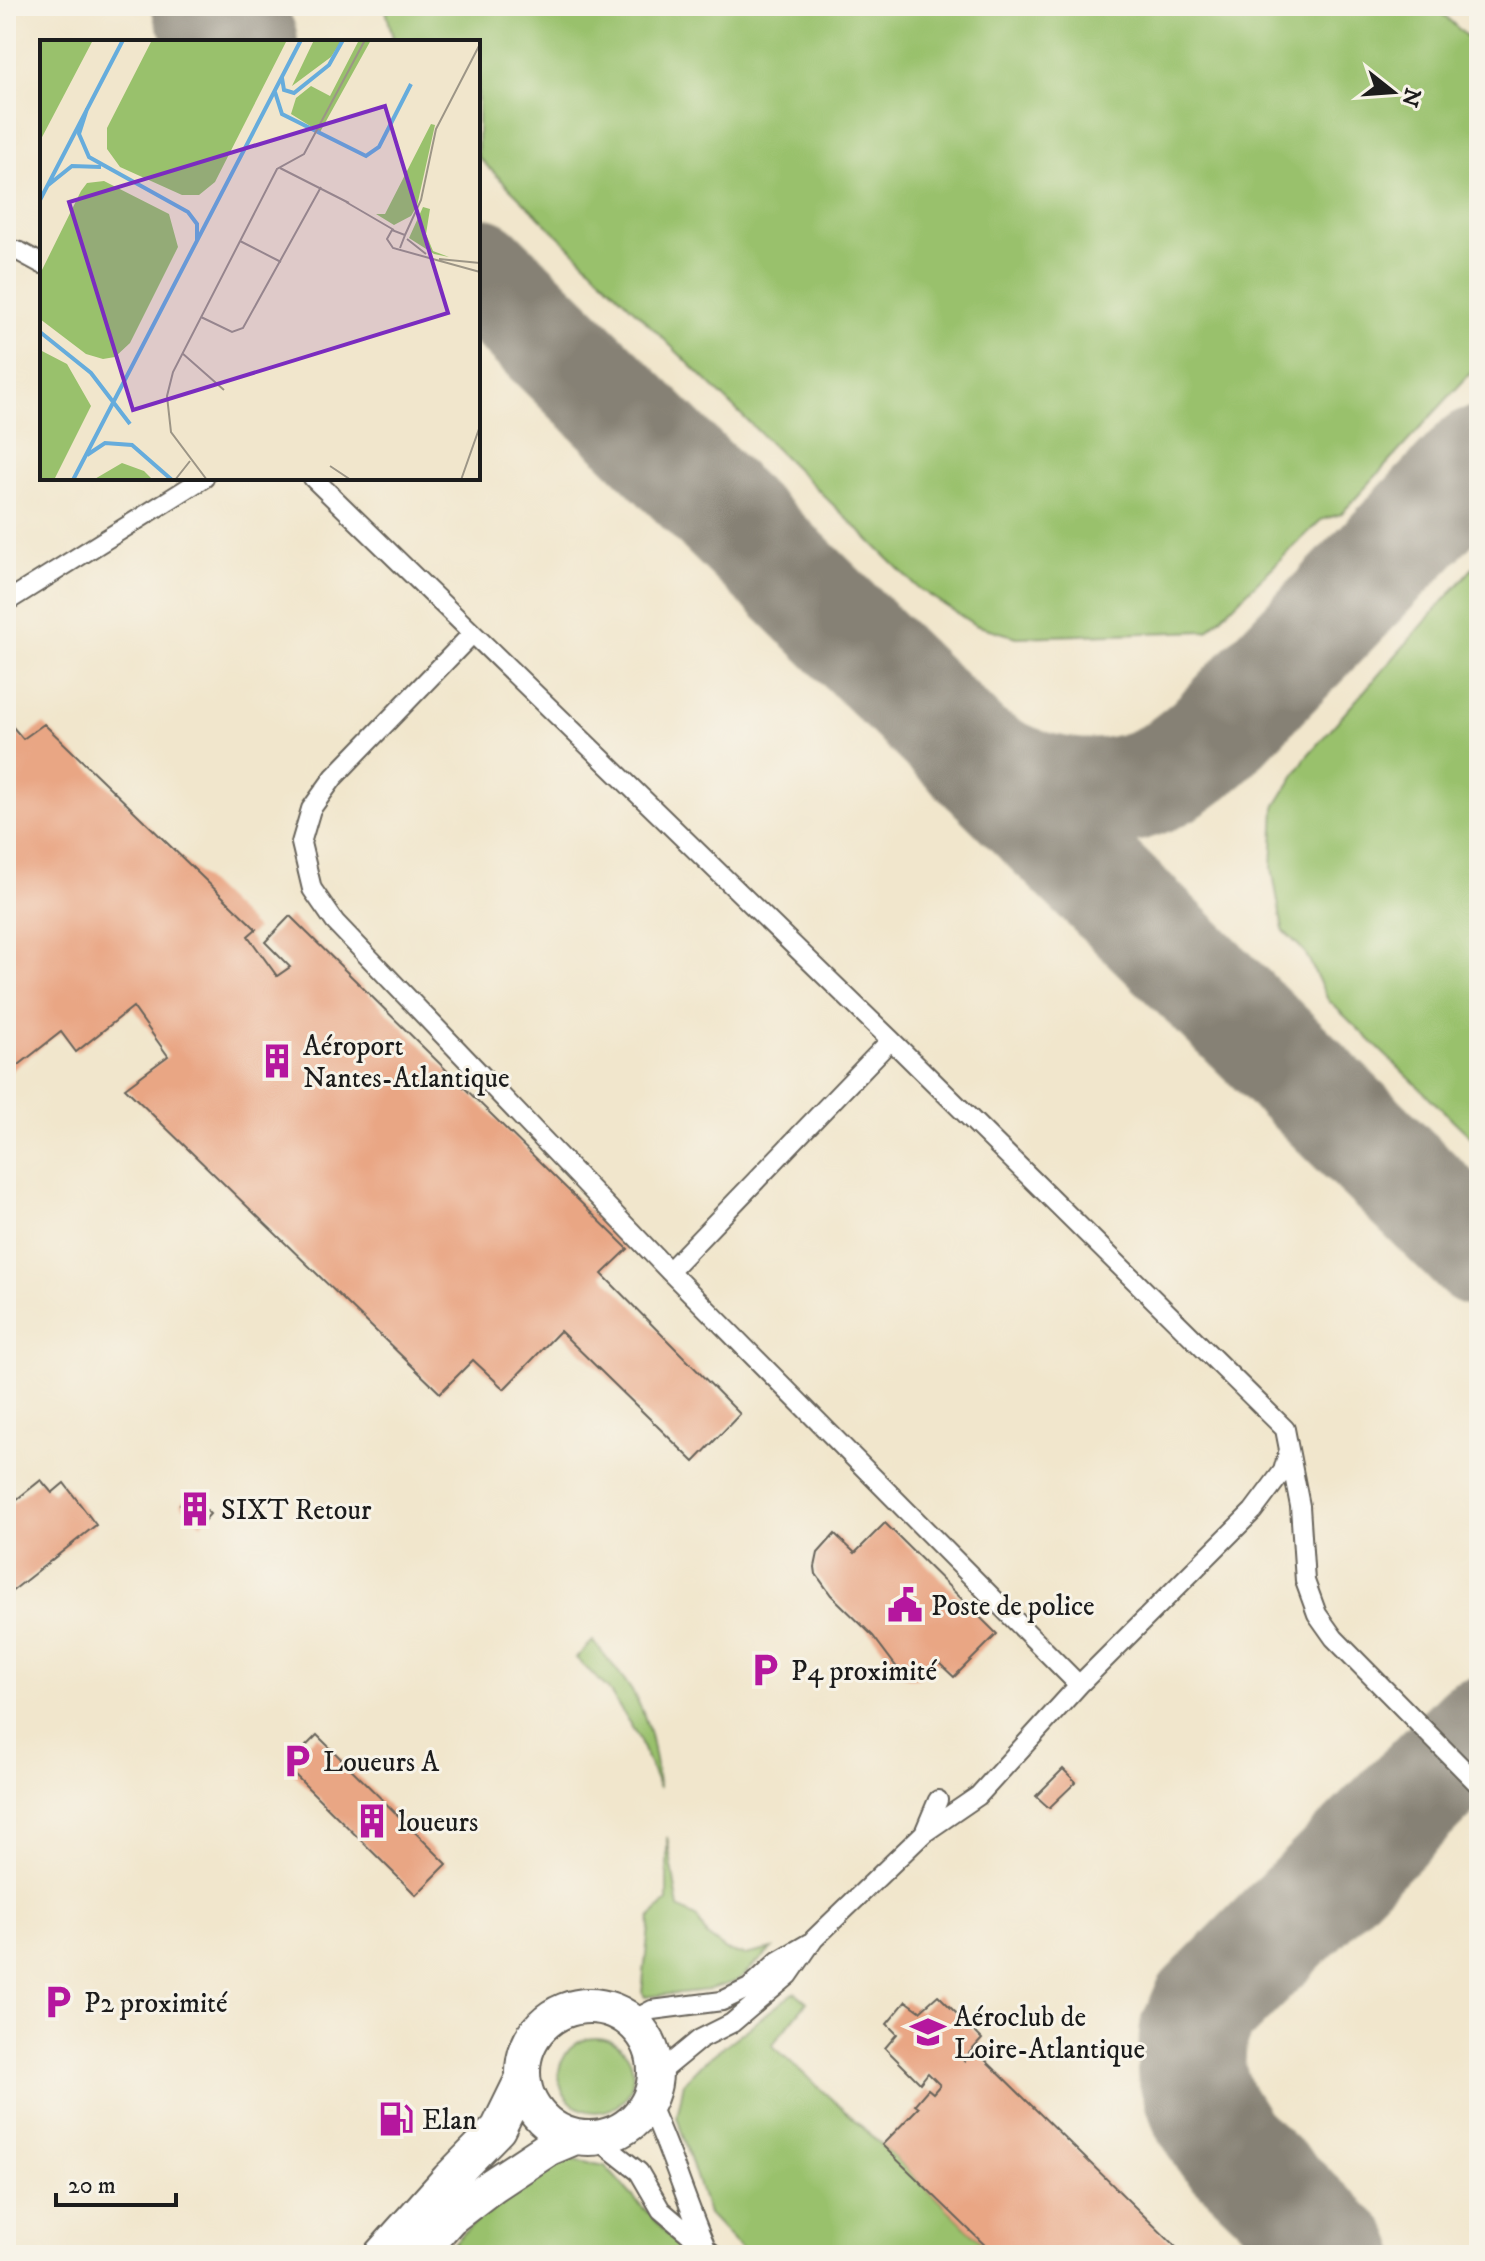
<svg xmlns="http://www.w3.org/2000/svg" width="1485" height="2261" font-family="'IM FELL DW Pica',serif">
  <style>
    .green { fill: #99c16c; stroke: #5a6e44; stroke-width: 2 }
    .lines { fill: none; stroke-linecap: round; stroke-linejoin: round }
    .taxiway { stroke: #868174; stroke-width: 108 }
    .building { fill: #e9a684 }
    .lane-casing { stroke: #67635a; stroke-width: 22 }
    .street-casing { stroke: #67635a; stroke-width: 38 }
    .lane { stroke: #fff; stroke-width: 18 }
    .street { stroke: #fff; stroke-width: 34 }
    .labels { text-anchor: middle; stroke-width: 6; stroke-linejoin: round; paint-order: stroke }
    .poi-label { font-size: 28px; fill: #1c1c1c; stroke: #f7f3e8; text-anchor: start }
    .inset-river { fill: none; stroke: #66acdc; stroke-width: 4 }
    .inset-road { fill: none; stroke: #9c9586; stroke-width: 2 }
    .view { fill: #7b2cbf; fill-opacity: 0.15; stroke: #7b2cbf; stroke-width: 4 }
    .inset-edge { fill: none; stroke: #1c1c1c; stroke-width: 4 }
  </style>
  <rect width="100%" height="100%" fill="#f7f3e8"/>
  <filter id="ink" filterUnits="userSpaceOnUse"><feTurbulence type="fractalNoise" baseFrequency=".0125" numOctaves="2"/><feDisplacementMap in="SourceGraphic" scale="16" xChannelSelector="R" yChannelSelector="G"/><feConvolveMatrix kernelMatrix="1 2 1 2 8 2 1 2 1" color-interpolation-filters="sRGB"/></filter>
  <filter id="wash" filterUnits="userSpaceOnUse"><feTurbulence type="fractalNoise" baseFrequency=".006" numOctaves="4" result="noise"/><feDisplacementMap in="SourceGraphic" scale="32" xChannelSelector="R" yChannelSelector="G"/><feGaussianBlur stdDeviation="1.8" result="paint"/><feColorMatrix in="noise" values="0 0 0 0 0 0 0 0 0 0 0 0 0 0 0 0 0 1.4 0 .05"/><feComposite in="paint" operator="in"/></filter>
  <g filter="url(#wash)">
    <rect width="100%" height="100%" fill="#f1e6cc"/>
    <path class="green" d="M385,6H1434L1479,48V364L1341,514L1321,520L1207,631L1017,637L975,625L917,587L478,157V42H394Z
      M1479,561V1145L1328,1000L1305,952L1283,930L1272,868L1275,807L1306,757Z
      M593,1641C609,1661 627,1680 638,1702C652,1729 655,1760 659,1788L638,1737L608,1689L576,1658Z
      M667,1837L679,1908L697,1918L707,1936L726,1950L745,1955L772,1949L737,1981L707,1990L645,1997L642,1992L650,1918L667,1901Z
      M795,1992L807,2002L772,2045L882,2145L995,2255H747L708,2214L677,2117L684,2082L701,2064Z
      M559 2075a37 37 0 1 1 74 0a37 37 0 1 1-74 0Z
      M570,2159L605,2166L686,2255H442L497,2200Z"/>
    <g class="lines">
      <path class="taxiway" d="M206,6L244,42
        M478,271L1479,1253
        M974,756C1031,793 1106,808 1169,772C1183,764 1196,753 1209,742L1479,460
        M1341,2255L1226,2145L1203,2108L1191,2072L1193,2035L1205,2007L1479,1731"/>
    </g>
    <g id="blocks">
      <path class="building" d="M6,719L23,739L44,724L256,929L248,936L277,976L290,967L265,942L290,916L628,1249L602,1274L740,1414L694,1462L560,1331L504,1389L473,1360L440,1393L125,1088L168,1056L133,1007L76,1052L61,1032L6,1075Z
        M41,1480L52,1493L64,1483L96,1525L6,1596V1508Z
        M189,1494L210,1514L201,1524L180,1504Z
        M885,1523L997,1634L954,1677L938,1662L917,1678H907L901,1673L873,1636L831,1595L816,1574L815,1567L818,1553L835,1534L855,1553Z
        M317,1735L447,1864L416,1895L286,1766Z
        M1063,1769L1076,1782L1049,1808L1036,1796Z
        M938,1995L982,2039L963,2060L964,2061L975,2050L1184,2255H995L882,2145L919,2107L915,2104L928,2089L933,2093L940,2085L928,2073L920,2083L885,2048L897,2034L887,2024L906,2001L920,2011Z"/>
    </g>
  </g>
  <g filter="url(#ink)">
    <use href="#blocks" fill-opacity="0" stroke="#67635a" stroke-width="2"/>
    <g class="lines">
      <g class="lane-casing">
        <path id="lane" d="M6,248L20,252L42,264
          M313,478L891,1040L1285,1429L1300,1506L1305,1581L1317,1614L1334,1638L1479,1785
          M6,602L204,478
          M472,634L334,777L311,809L301,843L312,889L335,922L669,1271L1079,1685
          M669,1271L891,1040
          M924,1833L978,1796L1079,1685L1253,1511L1283,1471L1288,1453
          M631,2021L652,2010L722,2001L749,1988L778,1961L809,1943
          M655,2076L700,2039L732,2023L789,1975L814,1939L924,1833L938,1800
          M648,2102C670,2148 684,2196 704,2243
          M596,2138L639,2172L661,2210L714,2255"/>
      </g>
      <g class="street-casing">
        <path id="street" d="M523 2072a66 66 0 1 1 132 0a66 66 0 1 1-132 0Z
          M381,2255L449,2179L498,2129L523,2078
          M417,2255L450,2218L493,2185L549,2148L575,2137"/>
      </g>
      <use href="#lane" class="lane"/>
      <use href="#street" class="street"/>
    </g>
  </g>
  <defs>
    <g id="building-bare" transform="scale(2.76)"><path d="M-4-6H4V6H1V3H-1V6H-4ZM-2.5-4.3h1.7v1.8h-1.7ZM.8-4.3h1.7v1.8H.8ZM-2.5-1h1.7V.8h-1.7ZM.8-1h1.7V.8H.8Z" fill="#b5179e" stroke="#f7f3e8" stroke-width="2.5" paint-order="stroke"/></g>
    <g id="civic-bare" transform="scale(2.76)"><path d="M-.6-6.5H3V-4.5H.6V-3L4-1V1h2V6H-6V1h2V-1L-.6-3ZM-1.2 2.5V6h2.4V2.5Z" fill="#b5179e" stroke="#f7f3e8" stroke-width="2.5" paint-order="stroke"/></g>
    <g id="parking-bare" transform="scale(2.76)"><path d="M-3.5-5.5H1a3.5 3.5 0 0 1 0 7H-1V5.5H-3.5ZM-1-3.4V-.6H.8a1.4 1.4 0 0 0 0-2.8Z" fill="#b5179e" stroke="#f7f3e8" stroke-width="2.5" paint-order="stroke"/></g>
    <g id="university-bare" transform="scale(2.76)"><path d="M0-5L7-2L0 1L-7-2ZM-4 1L0 2.5L4 1V4Q0 6-4 4Z" fill="#b5179e" stroke="#f7f3e8" stroke-width="2.5" paint-order="stroke"/></g>
    <g id="fuel-bare" transform="scale(2.76)"><path d="M-5.5-6h7V0h2V4h1.3V-2.5L3-4.5l.8-.8L6-3V5H2.5V1h-1V6h-7ZM-4.2-4.7v3.2H.2V-4.7Z" fill="#b5179e" stroke="#f7f3e8" stroke-width="2.5" paint-order="stroke"/></g>
  </defs>
  <g fill-rule="evenodd">
    <use href="#building-bare" x="277" y="1061"/>
    <use href="#building-bare" x="195" y="1509"/>
    <use href="#civic-bare" x="905" y="1605"/>
    <use href="#parking-bare" x="765" y="1670"/>
    <use href="#parking-bare" x="297" y="1761"/>
    <use href="#building-bare" x="372" y="1821"/>
    <use href="#parking-bare" x="58" y="2002"/>
    <use href="#university-bare" x="928" y="2032"/>
    <use href="#fuel-bare" x="396" y="2119"/>
  </g>
  <g class="labels">
    <g class="poi-label">
      <text x="303" y="1055">Aéroport<tspan x="303" dy="32">Nantes-Atlantique</tspan></text>
      <text x="221" y="1519">SIXT Retour</text>
      <text x="931" y="1615">Poste de police</text>
      <text x="791" y="1680">P4 proximité</text>
      <text x="323" y="1771">Loueurs A</text>
      <text x="398" y="1831">loueurs</text>
      <text x="84" y="2012">P2 proximité</text>
      <text x="954" y="2026">Aéroclub de<tspan x="954" dy="32">Loire-Atlantique</tspan></text>
      <text x="422" y="2129">Elan</text>
    </g>
  </g>
  <g transform="translate(40 40)">
    <rect width="440" height="440" fill="#f1e6cc"/>
    <path d="M0,0H53L0,101ZM112,0H247L175,142L159,155H142L80,127L67,109V88ZM274,0H302L291,17L252,46ZM319,0H331L280,92L251,74L256,58L271,46L290,56ZM391,84L395,85L377,166L371,176L354,185L336,174H345ZM64,141L129,174L138,207L90,303L75,317L63,319L46,314L0,279V234L41,151L47,143ZM383,167L390,169L386,194L393,211L409,217L394,214L369,198ZM0,310L27,324L51,366L14,440H0ZM82,423L104,431L113,440H53Z" fill="#99c16c"/>
    <path class="inset-river" d="M242,38L244,50L254,53L289,25L303,0M235,52L242,74L326,116L339,107L371,44M47,69L39,94L49,117L148,172L157,184V201M7,146L32,126L61,127M0,160L83,0M0,292L51,333L90,384M47,415L65,403L92,405L132,440M33,440L261,0"/>
    <path class="inset-road" d="M240,128L309,163M306,162L354,190M365,195L381,160L396,89L440,4M367,199L386,214M200,201L241,222M360,208L365,195L352,190L347,199L353,208L440,232M399,219L440,223M161,277L192,292L203,288L281,147M142,313L184,350M290,426L311,440M135,440L150,421M167,440L131,392L127,356L133,332L237,129L264,114L325,0M421,440L440,386"/>
    <path class="view" d="M345,66L408,273L93,370L29,162Z"/>
    <rect width="440" height="440" class="inset-edge"/>
  </g>
  <rect width="1485" height="2261" fill="none" stroke="#f7f3e8" stroke-width="32"/>
  <g transform="translate(1393 92) rotate(107)" stroke="#f7f3e8" stroke-width="6" paint-order="stroke">
  <path d="M0-6L14 30L0 20L-14 30Z" fill="#1c1c1c"/>
  <text y="-12" font-size="22" font-weight="bold" text-anchor="middle" fill="#1c1c1c">N</text>
  </g>
  <path d="M56 2193v12h120v-12" fill="none" stroke="#1c1c1c" stroke-width="4"/>
  <text x="68" y="2193" font-size="24" fill="#1c1c1c" stroke="#f7f3e8" stroke-width="6" paint-order="stroke">20 m</text>
</svg>
